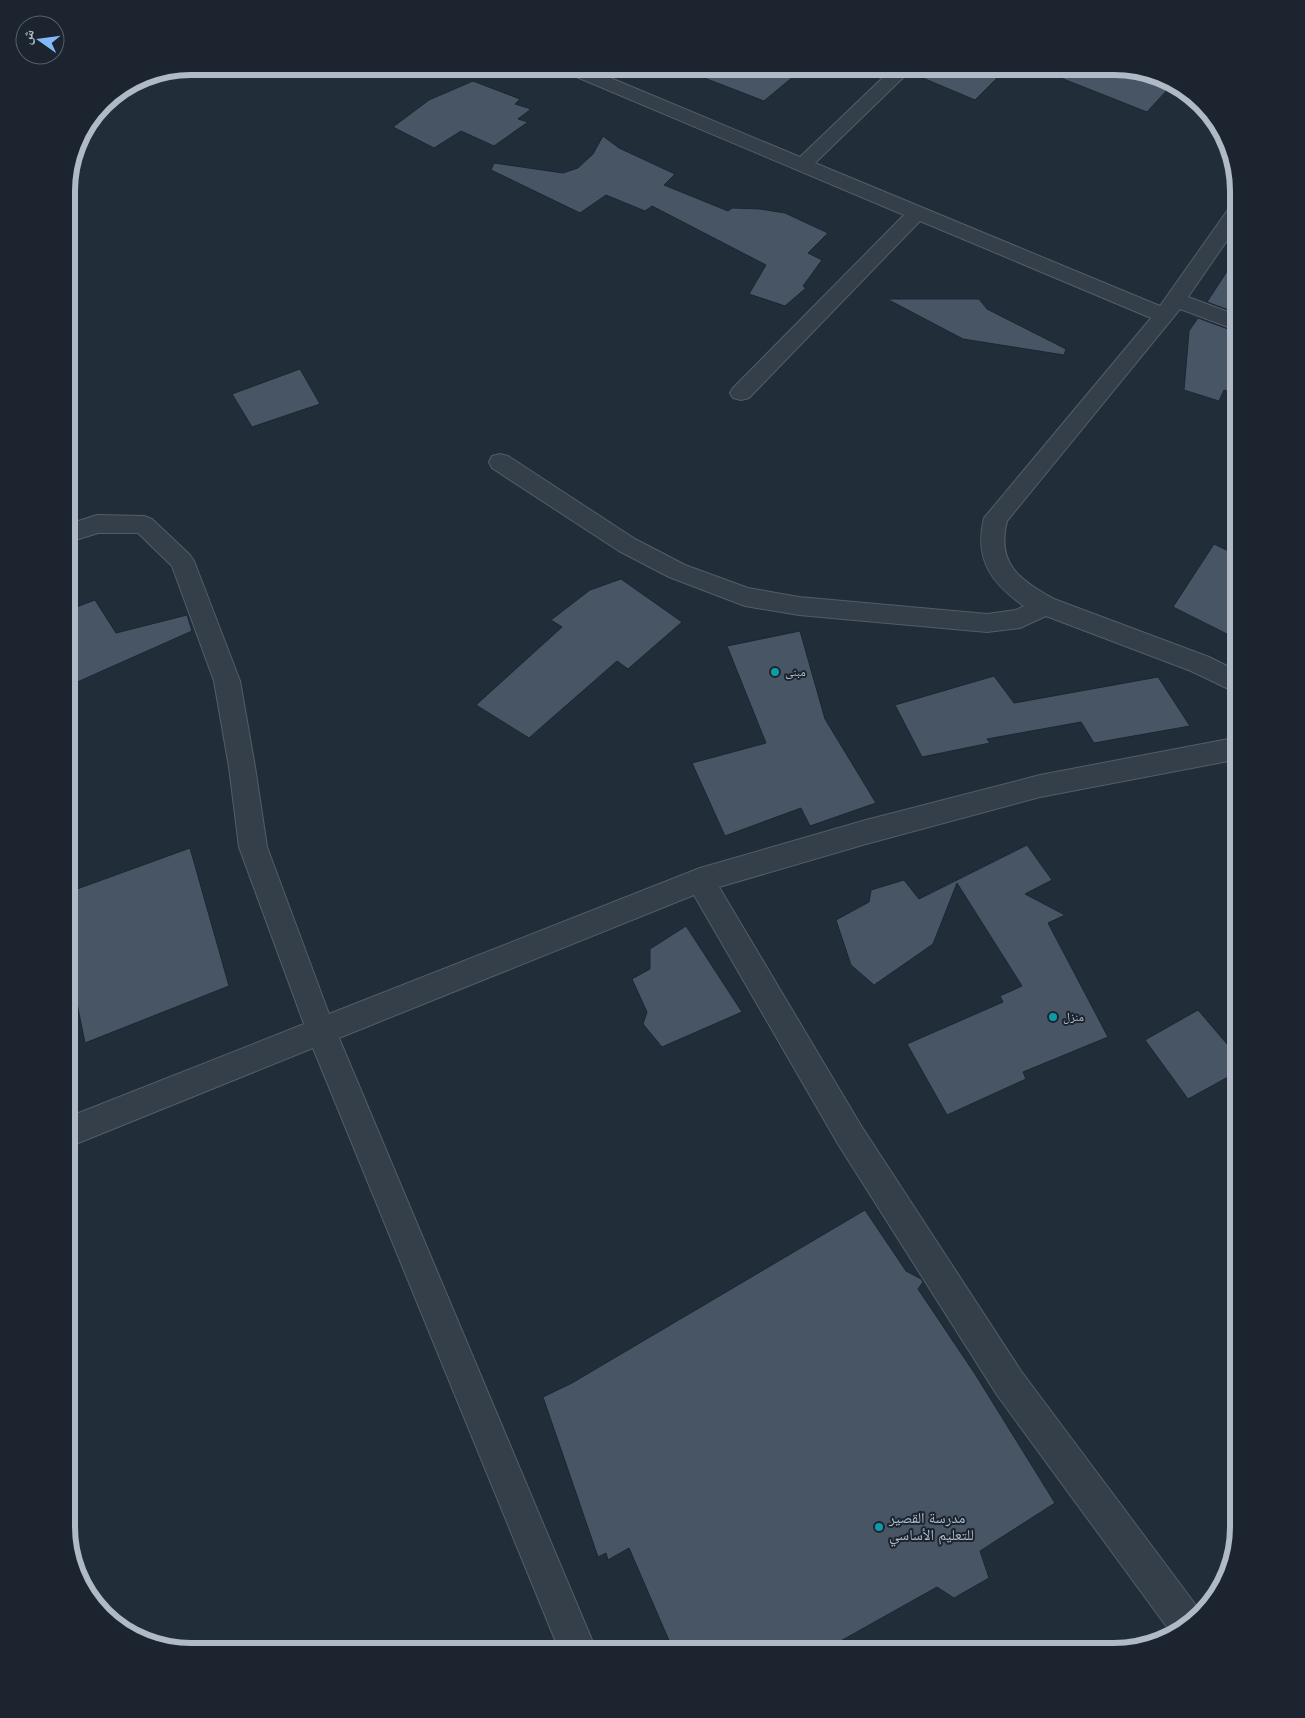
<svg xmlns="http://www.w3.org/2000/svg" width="1305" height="1718" font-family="Arial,'Noto Naskh Arabic',sans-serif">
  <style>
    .building { fill: #475564; stroke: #1c2631 }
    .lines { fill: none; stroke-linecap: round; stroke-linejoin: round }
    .minor-casing { stroke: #535d68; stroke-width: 2 }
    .minor { fill: #353f4a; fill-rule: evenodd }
    .culture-dot { fill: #0f9aa8; stroke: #1b242f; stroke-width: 2 }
    .labels { text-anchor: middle; stroke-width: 4; stroke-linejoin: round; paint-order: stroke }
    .poi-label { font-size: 12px; fill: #b0bac7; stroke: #1b242f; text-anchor: start }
    .near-poi-label { font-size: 15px; fill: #b0bac7; stroke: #1b242f; text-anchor: start }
    .rim { fill: none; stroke: #b0bac7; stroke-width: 6 }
  </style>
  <rect width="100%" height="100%" fill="#212e3a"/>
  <path class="building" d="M681,66H806L764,101L681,69Z
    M917,66H1009L975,100L911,73Z
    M1038,66H1117L1169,88L1147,112L1038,69Z
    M473,81L520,99L515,104L531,109L518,119L528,122L494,146L461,131L434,148L393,127L429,100Z
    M603,136L619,148L675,174L664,185L728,211L732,208L760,209L785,213L828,233L808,253L822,260L803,286L806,288L785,306L749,294L766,265L652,206L645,211L606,195L580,213L491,170L494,163L563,173L578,168L593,154Z
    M1239,253V314L1207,302Z
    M887,299H979L987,309L1066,349L1064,355L963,339Z
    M1198,318L1239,333V396L1224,390L1219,401L1184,390L1189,331Z
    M300,369L320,404L252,427L232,394Z
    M1214,544L1239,556V640L1173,607Z
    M621,579L682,622L628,669L617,661L529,738L476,705L562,627L551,620L590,590Z
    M95,600L116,633L187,615L192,631L66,687V611Z
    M800,631L825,719L876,803L810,826L801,808L725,836L692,763L766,743L727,646Z
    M994,676L1014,703L1158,677L1190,726L1094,743L1081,722L987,739L990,743L922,757L895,705Z
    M1027,845L1052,880L1025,894L1065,915L1048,923L1108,1037L1023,1072L1026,1079L947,1115L907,1044L1003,1002L1000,996L1022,986L957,883L933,944L874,985L851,965L836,920L869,902L871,890L904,880L919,899Z
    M190,848L229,986L85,1043L66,949V893Z
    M686,926L742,1012L662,1047L643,1024L647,1012L632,979L650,969V949Z
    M1198,1010L1239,1058V1071L1188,1099L1145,1040Z
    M865,1210L906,1271L921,1279L923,1282L918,1289L975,1374L1055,1503L980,1551L989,1578L954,1598L937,1587L821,1652H674L629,1548L608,1560L606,1553L598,1557L543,1397L572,1383Z"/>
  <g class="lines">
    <g class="minor-casing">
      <path id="minor" d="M557,66H582L800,157L895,66H915L815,163L1160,306L1232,204L1239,202V223L1188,297L1239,316V331L1180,309L1007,521C996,563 1019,580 1054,599L1209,657L1239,672V694L1191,671L1046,616L1020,628L987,632L799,615L745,606L669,577L619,551L492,468L489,462L492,456L500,454L508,456L635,539L685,565L748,588L799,597L987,614L1016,610L1024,606C991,583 974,559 984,518L1151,318L920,221L749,398L741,400L733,398L730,393L733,388L904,215L560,70Z
        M97,515L144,516L152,519L190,555L194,561L240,681L255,767L267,847L329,1014L700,868L866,820L1040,775L1239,737V759L1040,797L866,844L719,887L860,1124L1021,1371L1201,1612L1183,1631L1172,1634L997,1395L838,1144L694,895L339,1038L597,1652H560L313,1048L66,1148V1118L304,1024L239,847L229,767L214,681L172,566L138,533H98L66,543V525Z"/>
    </g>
    <use href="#minor" class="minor"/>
  </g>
  <g class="culture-dot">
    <circle cx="775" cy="672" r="5"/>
    <circle cx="1053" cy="1017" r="5"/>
    <circle cx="879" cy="1527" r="5"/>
  </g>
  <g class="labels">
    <g class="poi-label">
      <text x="785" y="676">مبنى</text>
      <text x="1063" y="1021">منزل</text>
    </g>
    <g class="near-poi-label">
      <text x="889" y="1523">مدرسة القصير<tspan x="889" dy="17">للتعليم الأساسي</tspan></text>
    </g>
  </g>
  <path d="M0 0H1305V1718H0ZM191 75H1114A116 116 0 0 1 1230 191V1527A116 116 0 0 1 1114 1643H191A116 116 0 0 1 75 1527V191A116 116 0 0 1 191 75Z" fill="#1b242f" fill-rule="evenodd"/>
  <path class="rim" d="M191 75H1114A116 116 0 0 1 1230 191V1527A116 116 0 0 1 1114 1643H191A116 116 0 0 1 75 1527V191A116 116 0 0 1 191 75Z"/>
  <g transform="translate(40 40) rotate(284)"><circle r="24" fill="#1b242f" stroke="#57606c"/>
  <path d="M0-4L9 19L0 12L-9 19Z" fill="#83b9f9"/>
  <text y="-8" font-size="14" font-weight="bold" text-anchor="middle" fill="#b0bac7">ش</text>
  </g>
</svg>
